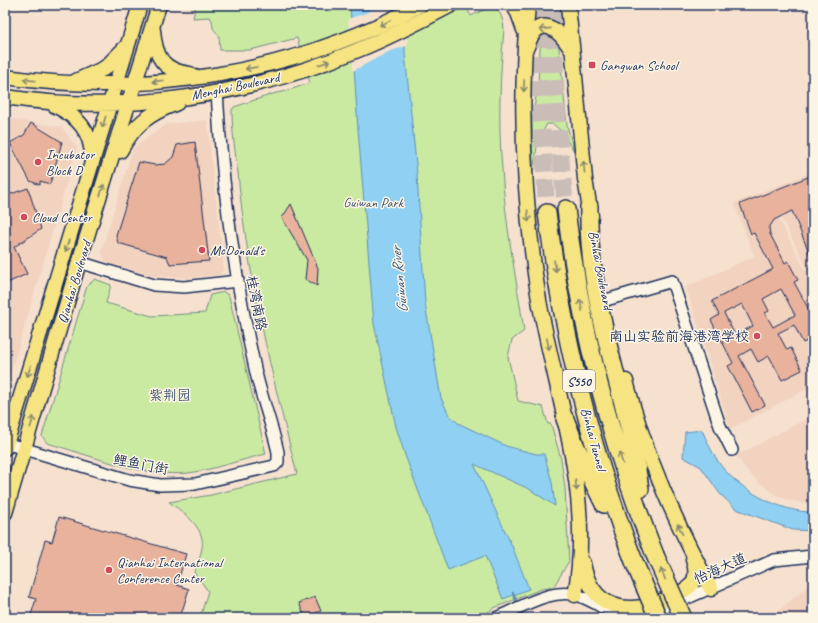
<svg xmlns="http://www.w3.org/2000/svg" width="818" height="623" font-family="Caveat,'LXGW WenKai TC',sans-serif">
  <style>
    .built { fill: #f2d3c0 }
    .green { fill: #caeaa2; stroke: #728c80 }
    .water { fill: #90d0f2; stroke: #6190b7 }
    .pier { fill: #f6e1cf }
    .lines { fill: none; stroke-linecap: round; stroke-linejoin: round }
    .stream { stroke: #6190b7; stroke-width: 2.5 }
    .building { fill: #e8b29d; stroke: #1b2f5e; fill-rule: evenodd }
    .highway-tunnel { stroke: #cabdb8; stroke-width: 17; stroke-dasharray: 17 8; stroke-linecap: butt }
    .minor-casing { stroke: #1b2f5e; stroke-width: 14 }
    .major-casing { stroke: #1b2f5e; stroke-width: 17 }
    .highway-casing { stroke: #1b2f5e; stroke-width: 20 }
    .minor { stroke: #fcf5e5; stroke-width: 11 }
    .major { stroke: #f6e381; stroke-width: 14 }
    .highway { stroke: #f6e381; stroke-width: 17 }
    .highway-bridge-casing { stroke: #1b2f5e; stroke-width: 20; stroke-linecap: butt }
    .highway-bridge { stroke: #f6e381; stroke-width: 17 }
    .oneway { stroke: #888970 }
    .poi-dot { fill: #d1495b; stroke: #fcf5e5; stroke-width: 1.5 }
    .labels { text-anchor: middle; stroke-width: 3; stroke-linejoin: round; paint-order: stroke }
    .shield { fill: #fcf5e5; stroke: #5e6a86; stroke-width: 1 }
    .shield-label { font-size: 13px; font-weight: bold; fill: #1b2f5e }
    .poi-label { font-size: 14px; fill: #1b2f5e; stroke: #fcf5e5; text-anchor: start }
    .street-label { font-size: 14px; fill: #1b2f5e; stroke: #fcf5e5 }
    .park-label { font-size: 14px; fill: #3e546c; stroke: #fcf5e5 }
    .water-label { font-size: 15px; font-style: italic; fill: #385783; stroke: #fcf5e5 }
  </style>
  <rect width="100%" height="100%" fill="#f6e1cf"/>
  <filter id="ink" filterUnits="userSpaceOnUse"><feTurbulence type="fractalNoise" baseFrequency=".025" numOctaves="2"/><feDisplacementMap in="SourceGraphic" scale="8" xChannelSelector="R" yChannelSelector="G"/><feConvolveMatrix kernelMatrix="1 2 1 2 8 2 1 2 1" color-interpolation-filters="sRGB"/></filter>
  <g filter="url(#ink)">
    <path class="built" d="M5,118L62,127L77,148L5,393Z
      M207,120L224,268L220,275L187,278L153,276L105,262L101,252L133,148L167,124Z
      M813,172V203L778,217L813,285V386L730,429L686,287L754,256L734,203Z
      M813,204V280L781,217Z
      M813,415V505L791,501L776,495L762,485L748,472L736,456Z
      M813,583V618H770L809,585Z"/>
    <path class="green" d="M196,5H465L471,16C491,6 501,2 504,29C500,75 498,122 502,169C505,223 516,277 524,331L512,340L508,357L518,401L543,407L548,424H551L561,459L565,488L569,561L554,586L545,589L544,588L494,608L490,611L474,618H200L208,591L194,572C197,565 201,556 202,548C206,528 183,512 169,502L211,495L297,474C272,375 247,275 238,173C235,152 232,131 232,110L234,107L276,93L283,92L310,83L297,38L250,50H220L219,36L213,28L212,20L209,17L193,18Z
      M537,5H557L558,22L545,20L536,25Z
      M541,32L558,39L567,125L574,151L560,130L553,124H547L538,140L533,172L532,121L538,84Z
      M95,279L111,285L106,303L152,316L205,313L210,295L224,292L229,296L266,454C240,460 215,469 189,473C144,478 90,455 47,443L42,436L87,286Z"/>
    <path class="water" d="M350,5H406L405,53L417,174L425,303L441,398L449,415L458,423L506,446L536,454H544L552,482L555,506L529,489L474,464L512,546L529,589L503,599L485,556L448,570L406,458L396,427L374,324L358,129Z
      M702,430C707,441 712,453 719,463C737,489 782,513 813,512V531L793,530L736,509L720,494L701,467L683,457L685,432Z"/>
    <path class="pier" d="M379,5H408L407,46L390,51L353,71L348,19L366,13Z"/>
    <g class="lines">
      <path class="stream" d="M513,593L518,605
        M520,609L523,618"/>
    </g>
    <path class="building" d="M31,123L62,142L50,184L40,181V185L30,181L10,143L24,135Z
      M195,142L209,261L170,264L167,257L118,243L116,235L139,162L155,165L165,164L173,157L177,145Z
      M813,175V262L792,211L774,220L769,228L770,234L785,263L788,261L798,280L794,282L813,317V351L807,341L803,343L794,325L778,333L787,350L791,348L802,370L782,380L769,356L758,362L751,349L739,356L765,405L752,412L728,366L733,363L711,320L719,315L712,301L773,269L754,233L751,234L740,204ZM781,289L795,315L773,327L765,313L769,311L763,299ZM742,304L753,326L735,335L724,313Z
      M28,188L41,229L14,247L27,274L5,284V196Z
      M291,204L318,268L317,286L305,279L307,260L282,218Z
      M59,517L186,554L177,585L189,589L180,618H30L36,599L29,597L45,540L52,542Z
      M315,597L321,611L305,617L299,603Z"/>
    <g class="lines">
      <path class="highway-tunnel" d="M539,5V86L547,213
        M554,5C554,74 558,141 566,209"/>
      <g class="minor-casing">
        <path id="minor" d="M79,262L154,285L184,287L238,281
          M606,300L672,281L720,426L732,450
          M5,443L129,480L160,485L195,484L274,466L278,462V452C272,425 262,399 256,373C235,280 222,187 217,92
          M496,618C520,608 553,586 580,596C595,602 609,612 625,618
          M642,618L774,560L813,556"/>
      </g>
      <g class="major-casing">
        <path id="major" d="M513,5L518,13L524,30
          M528,5C519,104 523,202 539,300C556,397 594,495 575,595
          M568,5L585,179L591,216
          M153,30C155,57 163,71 190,74
          M527,47C538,13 557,27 571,49
          M5,77C148,97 292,74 420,5
          M76,81L105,68L126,47
          M5,97C123,115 249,96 358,50C390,37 421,21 451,5
          M54,105C77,116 92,131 92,158
          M120,151C135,124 148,114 177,103
          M626,381C645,455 675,521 711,589
          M5,448L140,5
          M5,513L79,262L159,5
          M583,563C591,609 628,617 666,599C674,595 684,592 690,586C697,579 696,568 693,560"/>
      </g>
      <g class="highway-casing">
        <path id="highway" d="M589,206C587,284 613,360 631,435C635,453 637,471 640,489
          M566,209C580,327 611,444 655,555
          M547,213C552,248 557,284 564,318C580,401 604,485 635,564
          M565,419L576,447L604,504"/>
      </g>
      <use href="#minor" class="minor"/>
      <use href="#major" class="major"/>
      <use href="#highway" class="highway"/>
      <g class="highway-bridge-casing">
        <path id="highway-bridge" d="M655,555L683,618
          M635,564L658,618"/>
      </g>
      <use href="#highway-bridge" class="highway-bridge"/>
    </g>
    <defs><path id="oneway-shaft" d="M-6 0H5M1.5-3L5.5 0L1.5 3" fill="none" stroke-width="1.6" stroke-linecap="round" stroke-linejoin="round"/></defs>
    <g class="oneway">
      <use href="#oneway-shaft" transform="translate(385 23) rotate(154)"/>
      <use href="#oneway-shaft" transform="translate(545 29) rotate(174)"/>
      <use href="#oneway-shaft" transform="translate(324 63) rotate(-19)"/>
      <use href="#oneway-shaft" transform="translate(251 68) rotate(170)"/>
      <use href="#oneway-shaft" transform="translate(29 80) rotate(-174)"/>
      <use href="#oneway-shaft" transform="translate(158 81) rotate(173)"/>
      <use href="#oneway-shaft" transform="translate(524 86) rotate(92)"/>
      <use href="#oneway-shaft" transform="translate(104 122) rotate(106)"/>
      <use href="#oneway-shaft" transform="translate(584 167) rotate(-96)"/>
      <use href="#oneway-shaft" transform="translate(102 190) rotate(-72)"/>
      <use href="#oneway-shaft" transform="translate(528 216) rotate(85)"/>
      <use href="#oneway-shaft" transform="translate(67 246) rotate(107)"/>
      <use href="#oneway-shaft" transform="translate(555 266) rotate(81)"/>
      <use href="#oneway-shaft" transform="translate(581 305) rotate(-102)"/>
      <use href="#oneway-shaft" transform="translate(548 344) rotate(79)"/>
      <use href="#oneway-shaft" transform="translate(29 371) rotate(107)"/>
      <use href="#oneway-shaft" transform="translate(32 422) rotate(-74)"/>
      <use href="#oneway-shaft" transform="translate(621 458) rotate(-108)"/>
      <use href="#oneway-shaft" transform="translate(576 485) rotate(84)"/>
      <use href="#oneway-shaft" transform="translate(680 529) rotate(-116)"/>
      <use href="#oneway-shaft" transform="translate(663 574) rotate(-112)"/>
    </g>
  </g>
  <g class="poi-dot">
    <rect x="588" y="61" width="8" height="8" rx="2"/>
    <circle cx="38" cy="162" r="4"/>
    <circle cx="24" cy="217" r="4"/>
    <circle cx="202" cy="250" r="4"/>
    <circle cx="757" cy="336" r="4"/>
    <circle cx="109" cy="570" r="4"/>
  </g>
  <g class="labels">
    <rect class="shield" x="563" y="370" width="32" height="22" rx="3"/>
    <g class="shield-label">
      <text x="579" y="386">S550</text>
    </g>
    <g class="poi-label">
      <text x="600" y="70">Gangwan School</text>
      <text x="46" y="159">Incubator<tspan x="46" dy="16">Block D</tspan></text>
      <text x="32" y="222">Cloud Center</text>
      <text x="210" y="255">McDonald's</text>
      <text x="749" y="341" text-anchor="end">南山实验前海港湾学校</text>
      <text x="117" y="567">Qianhai International<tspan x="117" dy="16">Conference Center</tspan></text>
    </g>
    <g class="street-label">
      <text transform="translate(235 86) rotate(-12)" y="5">Menghai Boulevard</text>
      <text transform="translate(601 270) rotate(79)" y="5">Binhai Boulevard</text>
      <text transform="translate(74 282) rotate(-73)" y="5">Qianhai Boulevard</text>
      <text transform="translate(257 303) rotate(79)" y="5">桂湾南路</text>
      <text transform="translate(594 439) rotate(75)" y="5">Binhai Tunnel</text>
      <text transform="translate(141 464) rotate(11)" y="5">鲤鱼门街</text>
      <text transform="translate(720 568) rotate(-24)" y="5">怡海大道</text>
    </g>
    <g class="park-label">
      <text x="373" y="207">Guiwan Park</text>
      <text x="170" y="400">紫荆园</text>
    </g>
    <g class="water-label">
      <text transform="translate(399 280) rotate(-96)" y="5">Guiwan River</text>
    </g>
  </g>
  <rect width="818" height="623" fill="none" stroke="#fcf5e5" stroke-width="20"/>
  <rect x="10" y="10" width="798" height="603" fill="none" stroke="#1b2f5e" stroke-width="1.5" filter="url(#ink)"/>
</svg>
